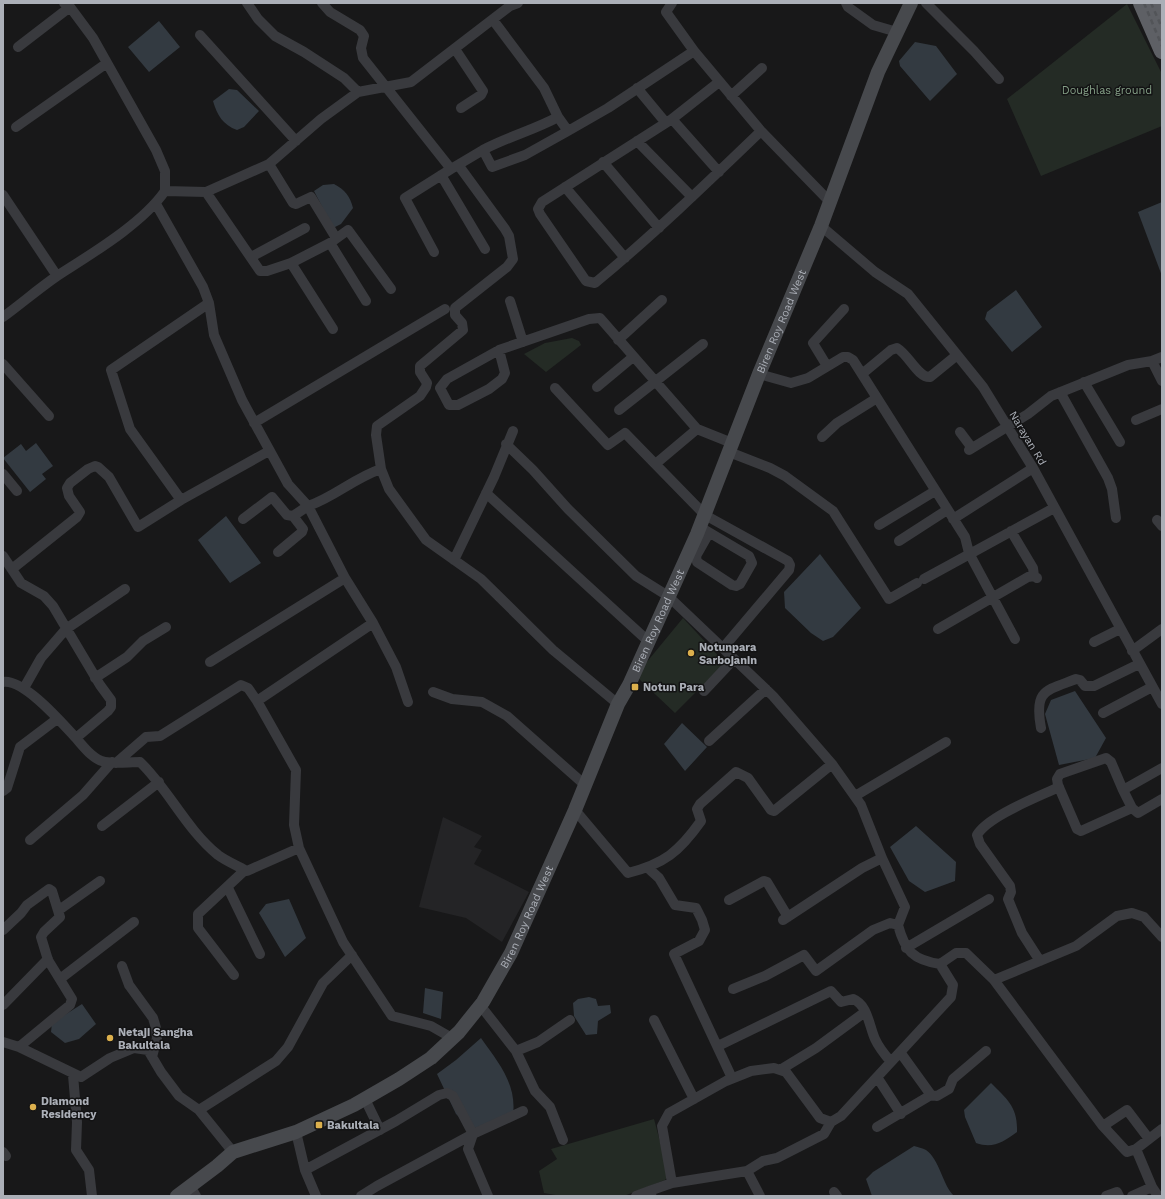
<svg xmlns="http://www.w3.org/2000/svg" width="1165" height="1199" font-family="'Work Sans',sans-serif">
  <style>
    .built { fill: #242426 }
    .green { fill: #242b25 }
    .water { fill: #333a41 }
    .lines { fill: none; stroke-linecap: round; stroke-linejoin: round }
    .minor { stroke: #393a3e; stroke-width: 10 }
    .secondary { stroke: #47494d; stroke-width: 14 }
    .trunk { stroke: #5e6065; stroke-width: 16 }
    .rail { stroke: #525458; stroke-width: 2.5; stroke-dasharray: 5 4; stroke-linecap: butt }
    .poi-dot { fill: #dcb04d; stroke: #131314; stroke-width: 1.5 }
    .labels { text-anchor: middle; stroke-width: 3; stroke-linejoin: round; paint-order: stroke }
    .park-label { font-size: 11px; fill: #85a087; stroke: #131314 }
    .street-label { font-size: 11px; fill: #abafb7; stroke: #131314 }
    .poi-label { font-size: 11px; font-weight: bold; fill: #abafb7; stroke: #131314; text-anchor: start }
  </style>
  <rect width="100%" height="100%" fill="#181819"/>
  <path class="built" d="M443,817L482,836L474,847L482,850L474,864L529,892L502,942L466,918L419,907Z"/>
  <path class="green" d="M1127,4L1162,74V126L1041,176L1007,99Z
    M572,338L579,341L581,345L546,372L524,354L545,343Z
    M683,618L725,663L675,713L638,678L641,669Z
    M654,1119L668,1172V1176L665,1180L624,1196H561L544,1193L539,1171L557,1159L551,1149Z"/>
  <path class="water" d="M159,21L180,47L149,72L128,47Z
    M915,42L936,46L957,74L930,101L900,66L899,61Z
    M229,89L237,90L259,111L244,127L237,130C223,125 217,115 213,101Z
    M334,184C345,190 350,196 353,208L341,224L333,228L314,191L323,185Z
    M1162,202V276L1138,212Z
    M1016,290L1042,327L1012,352L985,319L987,312Z
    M36,443L53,466L42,474L46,479L30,492L3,458L21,444L26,451Z
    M226,516L261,563L230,583L198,540Z
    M820,554L861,608L833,637L823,641L811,633L785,608L784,592Z
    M1075,691L1106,738L1095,758L1059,765L1045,714L1051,700Z
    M682,723L707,747L685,771L664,744Z
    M916,826L956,862L955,881L925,892L909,881L890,847Z
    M289,899L306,938L285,957L259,913L266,904Z
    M425,988L443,992L441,1019L423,1013Z
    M589,997L596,999L598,1006L610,1005L611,1013L598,1021L597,1034L586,1035L574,1016L573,1003L578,999Z
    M82,1004L96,1024L79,1039L65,1043L51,1032L52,1023Z
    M481,1038C498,1062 517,1084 513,1115L472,1129L456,1114L437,1074L456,1060Z
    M991,1083C1007,1099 1018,1107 1017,1132C1003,1142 993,1149 976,1143L965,1117L964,1110Z
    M914,1146C917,1147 923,1148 926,1150C940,1160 942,1184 954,1196H872L866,1179L873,1172Z"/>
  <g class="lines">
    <path class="minor" d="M64,3L70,7L93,38L156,150L165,171V191L206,192L269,164L321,119L358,92L411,82L510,6L518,3
      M247,3L258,19L275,36L304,52L344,78L358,92
      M322,3L330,12L360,30L364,36L361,48L363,58L451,169L483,150L492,167L525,155L568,131L608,108L694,51L761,131L830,202
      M672,3L666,12L694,51
      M846,3L848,7L873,25L897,32
      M926,3L974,51L999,79
      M493,20L544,88L558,117L568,131
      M200,35L296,141
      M18,47L70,7
      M455,49L483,91L481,95L461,108
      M637,88L666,123
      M731,96L762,68
      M672,119L719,82
      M16,127L107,63
      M637,141L692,197
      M483,150C507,137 534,130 558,117
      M603,162L659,228
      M269,164L293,203L296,204L311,197L336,238
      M719,172L672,119L542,202L538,209L540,214L586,281L595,283C653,235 707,183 761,131
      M441,175L485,249
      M565,187L625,258
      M206,192L260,271H267L291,263
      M3,195L57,276
      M156,204L203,287L209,303L214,335L242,400L288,484L308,506C333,498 354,478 381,469L389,489L426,540L481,579L553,650L618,704
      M821,226L875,272L908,294L983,387L1033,468L1162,704
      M330,243L366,301
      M434,252L405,198L451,169
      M251,257L305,228
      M510,301L523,342
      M3,317C21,304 38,289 57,276C91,254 142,224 165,191
      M333,329L291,263L330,243L348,230L391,289
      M618,340L662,300
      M499,350L505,373L502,379L489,389L458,405H449L440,388L447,379L499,350L589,319L600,318L697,429L732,443
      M1152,361L1162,381
      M3,364L49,416
      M827,366L813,343L844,309
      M759,374L791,383L808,378L843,357H848L853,360L965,537L969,553L1015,639
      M862,374L891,350L897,348C909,355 918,378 930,377L957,355
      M1084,382L1120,442
      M597,387L633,357
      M555,388L608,445L625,433L705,515L788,561L790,565L789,570L723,648
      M1060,392L1108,478L1112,489L1116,518
      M619,410L703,344
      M1136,420L1162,409
      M254,423L445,309
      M960,432L972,448
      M822,437L837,423L877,398
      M506,444L533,470L568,509L636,576L668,596L773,696L832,764L861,805L882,858L905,907L898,925
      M969,450L1028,414L1051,396L1128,365L1152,361L1162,357
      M729,452L770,468L785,476L833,511L889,599L917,583
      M659,461L697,429
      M381,469L376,435L377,426L420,396L426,387L427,383L420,372V366L463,330L462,323L455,315V308L507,267L513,259L509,236L505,229L459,166
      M3,474L17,491
      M486,493L648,641
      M181,500L269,451
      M243,519L272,497L287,515L293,516
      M953,519L1033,468
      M1157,520L1162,526
      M879,525L935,491
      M700,527L705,530L749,556L752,563L740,584L736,586L732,585L697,562L696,556L709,533
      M1011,531L1033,568L1034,576
      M899,541L947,510
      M3,556L21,583L44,596L53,606L100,685L111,700V707L108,711L76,738
      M454,560L494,477L513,431
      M12,569L77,517L80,512L69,496L67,488L70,483L88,469L95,466L98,467L109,477L138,527L181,500L130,429L111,370L209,303
      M924,579L1054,508
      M373,623L396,667L408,702
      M938,629L1028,577L1034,576L1037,578
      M1094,642L1120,629
      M1132,651L1162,629
      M210,662L345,578
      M95,678L127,657L143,641L166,627
      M3,682C24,679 61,722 75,737C83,746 93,760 105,762C116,764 129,762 140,762C169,790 186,829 218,855C226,861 236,865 245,870L247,871L299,848L343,942L392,1016L431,1026L452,1038
      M24,688L41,658L66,629L125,589
      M704,691L734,659
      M433,692L452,699L482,702L507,716L585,785
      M257,701L296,770L294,825L299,848
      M1103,713L1152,687
      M1041,728C1034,690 1045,691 1076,679L1080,680L1085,686H1094L1139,664
      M709,741L766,689
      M116,763L146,737L160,736L241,685L248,688L257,701L373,623L345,578L308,506L293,516L303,529L302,532L278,552
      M1162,768L1123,790L1111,762L1106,758L1060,774L1057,779L1058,785L1077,829L1081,831L1132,808L1138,813L1162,799
      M1123,790L1132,808
      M3,791L7,788L20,747L57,719
      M855,796L946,742
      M575,810L628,873C664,864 679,852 701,821L697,809L700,804L736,772L748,778L771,810L774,811L832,764
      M102,826L159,782
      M30,840L83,795L112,762
      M648,868L659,878L675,905L696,908L702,920L705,930L699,941L674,954L732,1078
      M228,888L260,954
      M729,900L764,881L767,882L788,917
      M59,910L100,881
      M783,920L862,868L882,858
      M3,930L21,913L27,905L49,889L52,891L60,917L44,932L41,937L48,960L72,999L70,1005L19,1047
      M906,948L989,899
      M1040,961L1022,933L1008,899L1011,892L1010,886L980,844L977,835C988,816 1038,797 1059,787
      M940,964L956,953H966L994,980L1076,946L1117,916L1132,913L1144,917L1162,937
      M122,966L129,985L153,1018L156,1028L157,1038L152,1057
      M234,975L198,928V914L245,870
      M60,979L134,922
      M994,980L1102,1125L1126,1151L1127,1152L1136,1149L1162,1129
      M3,1005L48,959
      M480,1005L516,1051L535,1091L550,1107L563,1140
      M654,1020L694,1099
      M3,1042L19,1047L81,1077L110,1058L134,1048L148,1050L161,1072L179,1096L199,1110L233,1152
      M718,1046L831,991L841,1002L853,999C868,1005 869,1026 875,1039C879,1048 885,1055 891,1062
      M516,1051L538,1042L570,1020
      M780,1070L816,1048L865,1012
      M73,1075L77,1122L76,1150L89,1170L92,1196
      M877,1077L901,1114
      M931,1095L937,1096L949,1089L953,1079L986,1051
      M365,1099L380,1130
      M199,1110L276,1061L288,1047L323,983L352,955
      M1103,1126L1127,1110L1149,1139
      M877,1127L931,1095L900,1052
      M296,1132L305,1170L316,1196
      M1136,1149L1152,1187L1158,1196
      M3,1152L6,1156
      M305,1170L396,1121L439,1095L447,1093L453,1096L473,1134L523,1111
      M747,1171L760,1196
      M672,1183L747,1171L763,1161L777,1158L824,1134L831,1122
      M190,1186L196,1196
      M834,1192L837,1196
      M361,1196L377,1186L473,1134L468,1149L488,1196
      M636,1196L652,1190
      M651,1196L652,1190L672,1183L662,1126L669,1113L726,1081L751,1071L774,1068L786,1072L820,1118L831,1122L841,1116L951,997L953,985L940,964C913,960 905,951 898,925L890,923L873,930L816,971L804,955L765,976L733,989
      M1106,1196L1117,1192L1119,1196
      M1132,1196L1152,1187"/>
    <path class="secondary" id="s1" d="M177,1196L217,1166L233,1152L296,1132L354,1105L399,1079L431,1058L459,1032L483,1002L511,953L575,810L618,704L629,685L697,534L759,374L821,226L878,72L911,3"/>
    <path class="trunk" d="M1141,3L1162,51
      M1154,3L1162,23"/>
    <path class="rail" d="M1144,3L1162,46
      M1151,3L1162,28"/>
  </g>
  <g class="poi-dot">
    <circle cx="691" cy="653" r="4"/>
    <rect x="631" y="683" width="8" height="8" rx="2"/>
    <circle cx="110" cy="1038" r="4"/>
    <circle cx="33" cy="1107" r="4"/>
    <rect x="315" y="1121" width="8" height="8" rx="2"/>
  </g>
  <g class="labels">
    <g class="park-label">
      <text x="1107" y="94">Doughlas ground</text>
    </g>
    <g class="street-label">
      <text dy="4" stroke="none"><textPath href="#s1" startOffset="1112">Biren Roy Road West</textPath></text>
      <text transform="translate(1028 438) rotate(59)" y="4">Narayan Rd</text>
      <text dy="4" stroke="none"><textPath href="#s1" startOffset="788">Biren Roy Road West</textPath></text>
      <text dy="4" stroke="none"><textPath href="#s1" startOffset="464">Biren Roy Road West</textPath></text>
    </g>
    <g class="poi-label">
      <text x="699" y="651">Notunpara<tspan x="699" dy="13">Sarbojanin</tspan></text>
      <text x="643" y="691">Notun Para</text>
      <text x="118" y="1036">Netaji Sangha<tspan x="118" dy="13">Bakultala</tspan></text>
      <text x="41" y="1105">Diamond<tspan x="41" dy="13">Residency</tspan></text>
      <text x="327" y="1129">Bakultala</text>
    </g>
  </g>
  <rect width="1165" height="1199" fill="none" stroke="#abafb7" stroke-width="8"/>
</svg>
